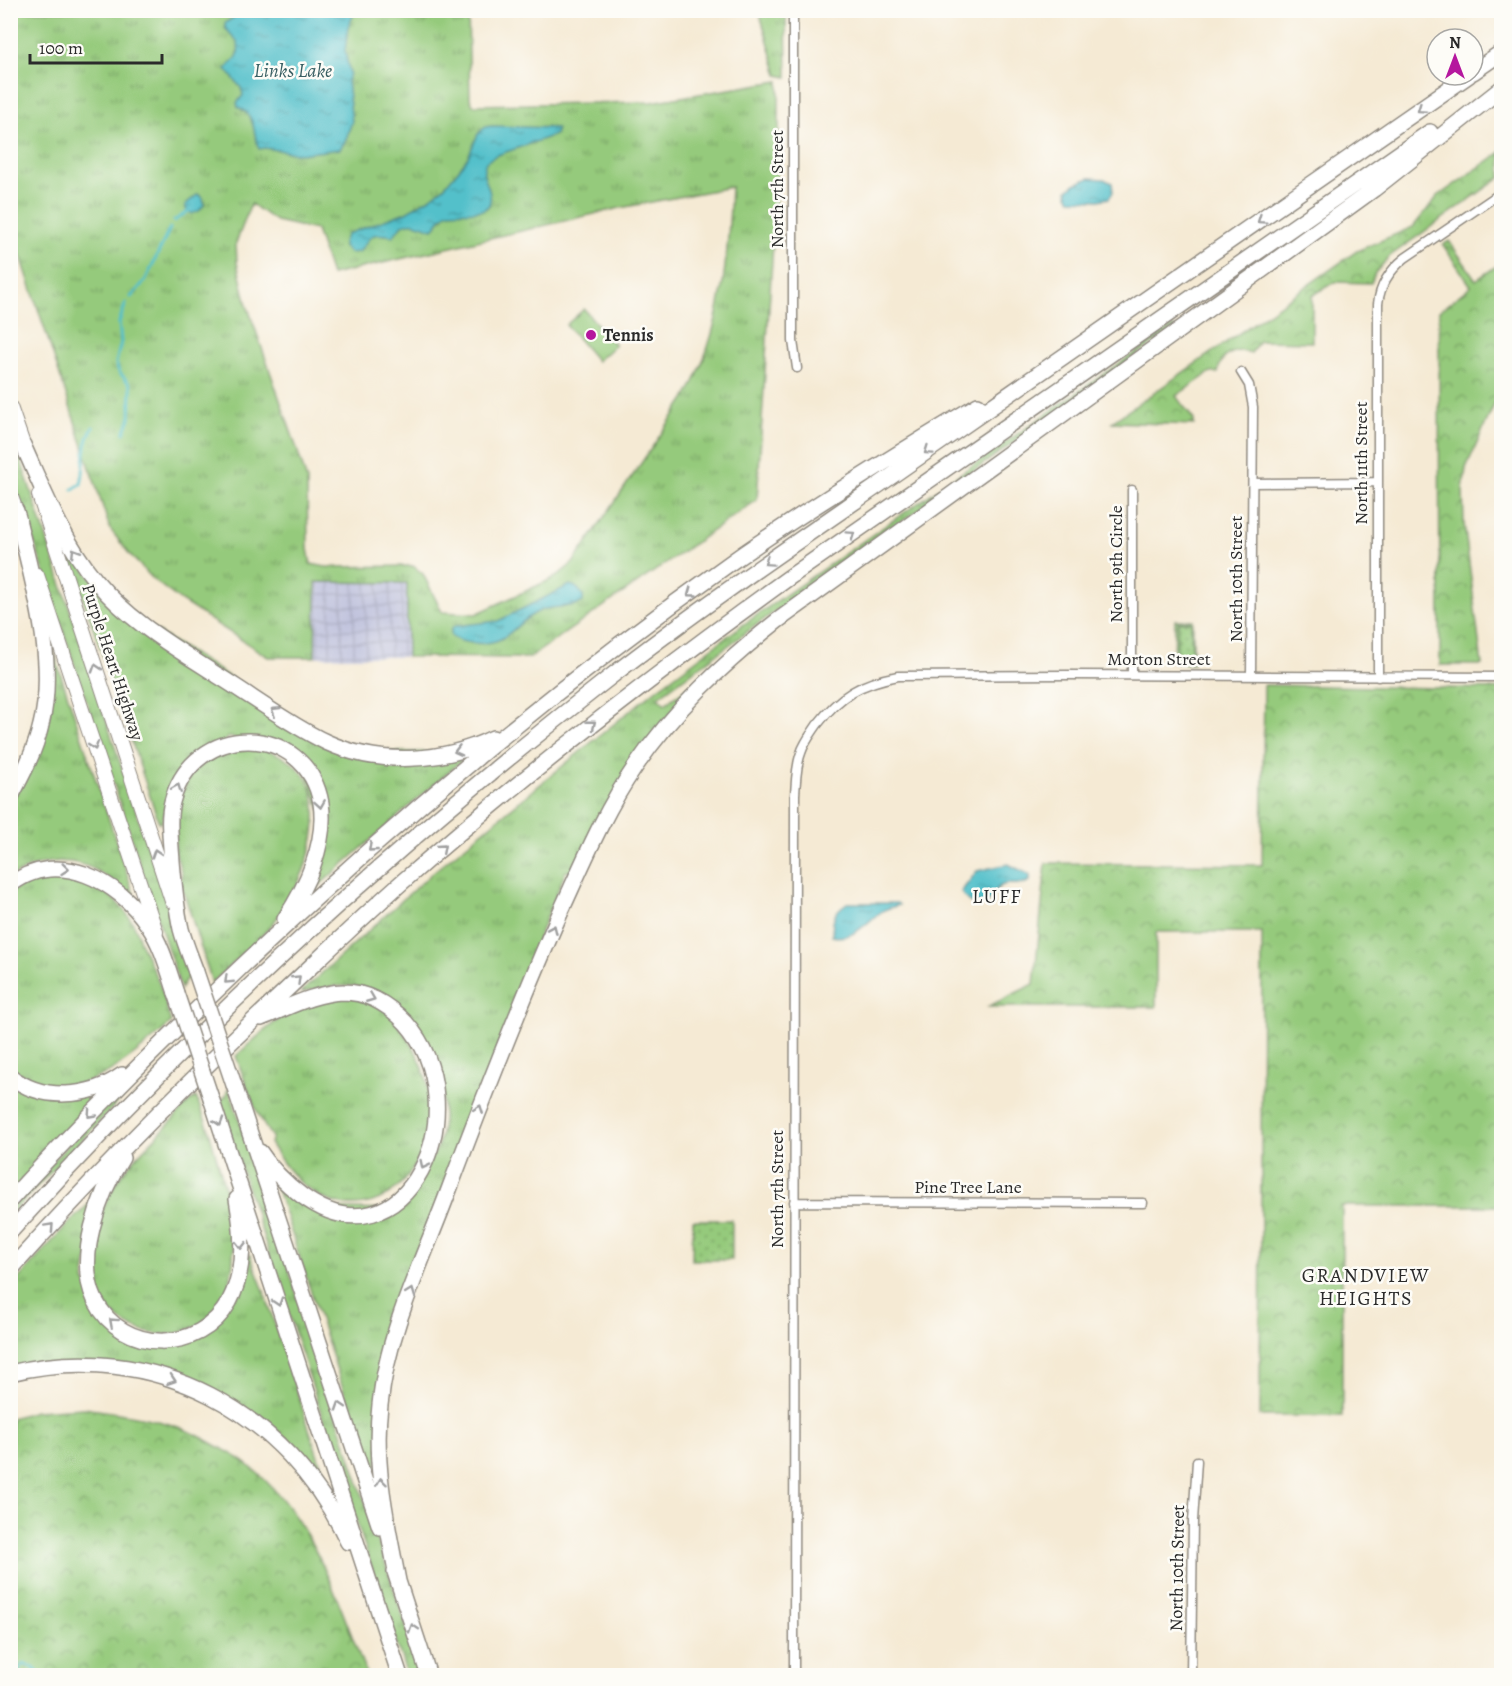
<svg xmlns="http://www.w3.org/2000/svg" width="1512" height="1686" font-family="Alegreya,serif">
  <style>
    .industrial { fill: url(#industrial-grid) }
    .grass { fill: url(#grass-tufts); stroke: #607a54; stroke-width: 1.5; fill-rule: evenodd }
    .park { fill: url(#park-crowns); stroke: #607a54; stroke-width: 1.5 }
    .garden { fill: url(#garden-dots); stroke: #607a54; stroke-width: 1.5 }
    .pitch { fill: #95ca7c; stroke: #607a54; stroke-width: 1.5 }
    .water { fill: url(#water-ripples); stroke: #3f767a; stroke-width: 1.5 }
    .lines { fill: none; stroke-linecap: round; stroke-linejoin: round }
    .stream { stroke: #53c0ca; stroke-width: 3 }
    .street-casing { stroke: #908a80; stroke-width: 11 }
    .primary-casing { stroke: #908a80; stroke-width: 16 }
    .highway-casing { stroke: #908a80; stroke-width: 18 }
    .street { stroke: #fff; stroke-width: 8 }
    .primary { stroke: #fff; stroke-width: 14 }
    .highway { stroke: #fff; stroke-width: 15 }
    .highway-bridge-casing { stroke: #908a80; stroke-width: 18; stroke-linecap: butt }
    .highway-bridge { stroke: #fff; stroke-width: 15 }
    .oneway { stroke: #a0a0a0 }
    .poi-dot { fill: #b5179e; stroke: #fdfcf7; stroke-width: 2 }
    .labels { text-anchor: middle; stroke-width: 5; stroke-linejoin: round; paint-order: stroke }
    .street-label { font-size: 18px; fill: #2b2b2b; stroke: #fdfcf7 }
    .poi-label { font-size: 18px; font-weight: bold; fill: #2b2b2b; stroke: #fdfcf7; text-anchor: start }
    .water-label { font-size: 20px; font-style: italic; fill: #395f63; stroke: #fdfcf7 }
    .neighbourhood-label { font-size: 20px; letter-spacing: 1.5px; fill: #2b2b2b; stroke: #fdfcf7 }
  </style>
  <defs>
    <pattern id="industrial-grid" width="8" height="8" patternUnits="userSpaceOnUse" patternTransform="scale(1.5)"><rect width="8" height="8" fill="#c0c2dd"/><path d="M0 4h8M4 0v8" fill="none" stroke="#a5a7be"/></pattern>
    <pattern id="grass-tufts" width="24" height="20" patternUnits="userSpaceOnUse" patternTransform="scale(1.5)"><rect width="24" height="20" fill="#95ca7c"/><path d="M3 7l-1-3M5 7V3M7 7l1-3M15 17l-1-3M17 17v-4M19 17l1-3" fill="none" stroke="#7aa466"/></pattern>
    <pattern id="park-crowns" width="20" height="18" patternUnits="userSpaceOnUse" patternTransform="scale(1.5)"><rect width="20" height="18" fill="#95ca7c"/><path d="M2 6a3 3 0 1 1 6 0M12 15a3 3 0 1 1 6 0" fill="none" stroke="#7aa466"/></pattern>
    <pattern id="garden-dots" width="8" height="8" patternUnits="userSpaceOnUse" patternTransform="scale(1.5)"><rect width="8" height="8" fill="#95ca7c"/><path d="M2 2h.1M6 6h.1" fill="none" stroke="#7aa466" stroke-width="1.8" stroke-linecap="round"/></pattern>
    <pattern id="water-ripples" width="26" height="14" patternUnits="userSpaceOnUse" patternTransform="scale(1.5)"><rect width="26" height="14" fill="#53c0ca"/><path d="M2 4q2-2 4 0t4 0M15 11q2-2 4 0t4 0" fill="none" stroke="#459ca4"/></pattern>
  </defs>
  <rect width="100%" height="100%" fill="#fdfcf7"/>
  <filter id="ink" filterUnits="userSpaceOnUse"><feTurbulence type="fractalNoise" baseFrequency=".0167" numOctaves="2"/><feDisplacementMap in="SourceGraphic" scale="12" xChannelSelector="R" yChannelSelector="G"/><feConvolveMatrix kernelMatrix="1 2 1 2 8 2 1 2 1" color-interpolation-filters="sRGB"/></filter>
  <filter id="wash" filterUnits="userSpaceOnUse"><feTurbulence type="fractalNoise" baseFrequency=".008" numOctaves="4" result="noise"/><feDisplacementMap in="SourceGraphic" scale="24" xChannelSelector="R" yChannelSelector="G"/><feGaussianBlur stdDeviation="1.35" result="paint"/><feColorMatrix in="noise" values="0 0 0 0 0 0 0 0 0 0 0 0 0 0 0 0 0 1.4 0 .05"/><feComposite in="paint" operator="in"/></filter>
  <g filter="url(#wash)">
    <rect width="100%" height="100%" fill="#f5ead4"/>
    <path class="industrial" d="M316,582L407,583V657H315Z"/>
    <path class="grass" d="M10,11H468L470,99L473,105L651,102L779,81V148L757,500L529,658L407,657V583L316,582L315,657H268L181,601L155,581L131,556L110,529L11,226ZM731,187C728,258 722,332 687,396L573,563L556,577L476,614L442,612L423,574L413,566L326,567L311,564L308,549L307,481L297,449L247,305L237,263L236,243L251,204L276,221L316,230L331,275L620,208Z
      M759,11H786L787,77L778,75Z
      M1173,326L1175,328L770,615L658,697L665,704L689,686L692,690L571,872L566,871L543,926L392,1329L376,1478L373,1479L270,1168L313,1208L388,1210C399,1197 410,1184 421,1171C425,1165 432,1159 435,1153C458,1103 430,1011 376,991C350,982 326,986 300,993L432,873L653,692L741,626Z
      M10,427L191,979L187,978L184,982L181,989L11,471Z
      M66,547L113,604L349,752H471L306,897L327,827L300,755L229,737L170,790L162,822L159,823Z
      M51,645L140,913C131,903 122,890 112,881C80,854 44,857 11,877V803L30,766Z
      M259,746C268,751 279,754 288,760C340,795 307,879 277,918C259,942 233,962 212,983L180,880L182,874L175,851L177,803L192,772L225,749Z
      M50,873C63,876 80,877 92,883C112,895 136,918 140,942L161,987L171,1023C127,1063 69,1115 11,1067L10,892Z
      M348,995C358,1000 381,1006 390,1013C395,1018 399,1026 403,1032C486,1141 357,1292 270,1143L272,1137C254,1113 246,1083 236,1056C257,1037 279,1015 306,1005C319,1000 334,999 348,995Z
      M174,1036L177,1040L11,1214V1208L85,1126Z
      M11,1082L102,1092L11,1193Z
      M229,1089L422,1675H407L219,1101L226,1096L227,1091Z
      M196,1097L208,1127L231,1209L229,1213C234,1228 234,1242 233,1258C229,1384 33,1348 111,1192C125,1165 149,1144 170,1123C178,1114 186,1103 196,1097Z
      M97,1196L84,1281L131,1339L200,1337L248,1255H250L264,1291L334,1505L286,1443L151,1369H11V1287L66,1226Z"/>
    <path class="park" d="M1501,152V177L1390,256L1375,273L1371,283L1334,282L1312,296V342L1259,341L1251,353C1235,347 1220,355 1218,373L1211,372L1176,396L1194,420V425L1112,422L1357,251L1413,227L1438,196Z
      M1449,241L1476,280L1501,263V389L1466,468L1463,490L1464,523L1482,665H1440L1439,311L1471,286L1443,245Z
      M1175,620H1193V664L1174,663Z
      M1264,685L1501,689V1206H1342V1416H1260L1262,932H1156V1007H987L1034,984L1046,863L1262,865Z
      M84,1408C113,1412 142,1416 169,1424C187,1429 204,1438 219,1447C228,1452 238,1457 247,1464C313,1516 337,1600 367,1675L11,1676V1418L35,1411Z"/>
    <path class="garden" d="M1178,622H1191L1192,661H1176Z
      M693,1220H732V1260H692Z"/>
    <path class="pitch" d="M584,309L615,345L597,361L566,325Z"/>
    <path class="water" d="M236,10L355,11L348,28L345,51L350,74L347,81L352,121L346,140L340,149L301,154L265,148L259,149C252,132 257,116 238,107L237,103L243,95L241,88L226,69C235,56 240,62 238,42L225,28V23L233,18Z
      M492,126L555,128H557L555,135L495,156L486,162C480,176 488,181 490,194C495,219 462,209 449,212C441,215 439,224 433,229C423,227 414,219 403,225C399,227 397,233 393,236C367,232 373,235 359,252L350,253L344,247L343,242L347,234L406,212L430,198L444,187L460,168L468,157L478,134L485,127Z
      M1089,178L1104,179L1112,183L1113,192L1109,198L1099,200L1071,199L1068,195V190L1075,184Z
      M198,194L203,198L204,205L199,211L192,214L186,209L185,205Z
      M570,585C576,586 580,590 583,596V602C571,609 555,605 542,610C513,621 511,647 473,643C465,642 457,641 451,636V629L455,626L498,621Z
      M1008,864L1030,875V881C1010,891 1004,872 988,902C973,904 969,906 961,892L977,871Z
      M847,903H897L899,905C894,907 886,908 881,912C865,923 854,941 832,936C833,919 832,913 847,903Z"/>
    <g class="lines">
      <path class="stream" d="M174,221L190,210
        M131,297L145,281L170,228
        M124,433L130,418L131,389L130,384L119,372L116,363L121,342L119,322L126,303
        M73,489L81,484C86,463 82,446 93,427
        M16,1676L23,1664L33,1667L41,1676"/>
    </g>
  </g>
  <g filter="url(#ink)">
    <g class="lines">
      <g class="street-casing">
        <path id="street" d="M793,10V341L797,368
          M1241,372L1249,385L1253,407L1251,676
          M1253,483L1378,482
          M1132,490V675
          M1378,677V304C1380,284 1390,270 1405,258L1502,192
          M794,1202L1143,1203
          M794,1676L795,795C796,781 796,766 801,753C804,743 811,734 817,725C840,695 861,683 898,676L1072,675L1502,677
          M1191,1676L1193,1521L1197,1461"/>
      </g>
      <g class="primary-casing">
        <path id="primary" d="M10,407L26,453
          M10,494L19,519
          M39,495L172,901
          M37,575L156,932"/>
      </g>
      <g class="highway-casing">
        <path id="highway" d="M1473,72L1502,52
          M23,445C44,492 63,541 96,581C129,621 174,647 217,675C253,697 288,724 326,742C378,766 442,763 493,738
          M10,798C23,774 35,751 41,725C58,659 31,577 16,511
          M10,885C58,848 119,881 148,925C162,945 168,969 176,993
          M196,972C191,958 185,944 181,929C175,903 173,874 171,848C170,833 168,817 172,802C193,720 306,721 321,803C327,843 306,887 285,919
          M10,1076C42,1102 90,1098 122,1075
          M234,1085L380,1527
          M211,1098L400,1676
          M260,1152C271,1169 285,1183 301,1195C406,1274 481,1108 406,1023C389,1005 368,992 343,992C314,993 287,1008 261,1018
          M122,1158C99,1194 75,1258 95,1300C122,1355 200,1354 229,1302C246,1271 243,1233 237,1199
          M10,1200C83,1120 159,1045 237,971C392,824 558,685 733,561C812,506 895,455 978,405
          M10,1232C192,1029 395,845 609,678C712,598 822,525 929,450C1109,324 1289,200 1469,75
          M10,1270C88,1183 170,1100 255,1019C304,974 351,927 401,883C524,775 654,675 787,579L1430,132
          M10,1373C154,1338 287,1411 348,1542
          M395,1572L429,1676
          M398,1581C387,1523 373,1464 380,1405C387,1333 422,1262 447,1195C483,1099 520,1004 561,911C584,861 604,812 635,767C674,710 723,664 777,621L1374,189L1502,88"/>
      </g>
      <use href="#street" class="street"/>
      <use href="#primary" class="primary"/>
      <use href="#highway" class="highway"/>
      <g class="highway-bridge-casing">
        <path id="highway-bridge" d="M196,972L234,1085
          M176,993L211,1098"/>
      </g>
      <use href="#highway-bridge" class="highway-bridge"/>
    </g>
    <defs><path id="oneway-chevron" d="M-2-3.5L2.5 0L-2 3.5" fill="none" stroke-width="1.6" stroke-linecap="round" stroke-linejoin="round" transform="scale(1.5)"/></defs>
    <g class="oneway">
      <use href="#oneway-chevron" transform="translate(1421 109) rotate(145)"/>
      <use href="#oneway-chevron" transform="translate(1261 220) rotate(145)"/>
      <use href="#oneway-chevron" transform="translate(928 451) rotate(145)"/>
      <use href="#oneway-chevron" transform="translate(851 535) rotate(-35)"/>
      <use href="#oneway-chevron" transform="translate(75 552) rotate(-122)"/>
      <use href="#oneway-chevron" transform="translate(768 562) rotate(145)"/>
      <use href="#oneway-chevron" transform="translate(691 593) rotate(144)"/>
      <use href="#oneway-chevron" transform="translate(96 668) rotate(-108)"/>
      <use href="#oneway-chevron" transform="translate(275 711) rotate(-148)"/>
      <use href="#oneway-chevron" transform="translate(592 724) rotate(-39)"/>
      <use href="#oneway-chevron" transform="translate(94 746) rotate(72)"/>
      <use href="#oneway-chevron" transform="translate(458 751) rotate(165)"/>
      <use href="#oneway-chevron" transform="translate(177 788) rotate(-68)"/>
      <use href="#oneway-chevron" transform="translate(320 804) rotate(81)"/>
      <use href="#oneway-chevron" transform="translate(372 848) rotate(139)"/>
      <use href="#oneway-chevron" transform="translate(442 848) rotate(-41)"/>
      <use href="#oneway-chevron" transform="translate(156 853) rotate(-108)"/>
      <use href="#oneway-chevron" transform="translate(65 869) rotate(6)"/>
      <use href="#oneway-chevron" transform="translate(553 929) rotate(-66)"/>
      <use href="#oneway-chevron" transform="translate(297 979) rotate(-44)"/>
      <use href="#oneway-chevron" transform="translate(228 980) rotate(136)"/>
      <use href="#oneway-chevron" transform="translate(371 998) rotate(22)"/>
      <use href="#oneway-chevron" transform="translate(479 1109) rotate(-69)"/>
      <use href="#oneway-chevron" transform="translate(91 1114) rotate(133)"/>
      <use href="#oneway-chevron" transform="translate(219 1122) rotate(72)"/>
      <use href="#oneway-chevron" transform="translate(424 1165) rotate(116)"/>
      <use href="#oneway-chevron" transform="translate(50 1227) rotate(-47)"/>
      <use href="#oneway-chevron" transform="translate(241 1245) rotate(90)"/>
      <use href="#oneway-chevron" transform="translate(411 1292) rotate(-69)"/>
      <use href="#oneway-chevron" transform="translate(278 1302) rotate(72)"/>
      <use href="#oneway-chevron" transform="translate(113 1322) rotate(-138)"/>
      <use href="#oneway-chevron" transform="translate(172 1380) rotate(19)"/>
      <use href="#oneway-chevron" transform="translate(340 1406) rotate(-108)"/>
      <use href="#oneway-chevron" transform="translate(381 1482) rotate(-97)"/>
      <use href="#oneway-chevron" transform="translate(413 1628) rotate(-108)"/>
    </g>
  </g>
  <circle class="poi-dot" cx="591" cy="335" r="6"/>
  <g class="labels">
    <g class="street-label">
      <text transform="translate(777 189) rotate(-90)" y="6">North 7th Street</text>
      <text transform="translate(1361 463) rotate(-90)" y="6">North 11th Street</text>
      <text transform="translate(1116 564) rotate(-90)" y="6">North 9th Circle</text>
      <text transform="translate(1236 579) rotate(-90)" y="6">North 10th Street</text>
      <text x="1159" y="665">Morton Street</text>
      <text transform="translate(113 662) rotate(72)" y="6">Purple Heart Highway</text>
      <text x="968" y="1193">Pine Tree Lane</text>
      <text transform="translate(777 1189) rotate(-90)" y="6">North 7th Street</text>
      <text transform="translate(1177 1568) rotate(-89)" y="6">North 10th Street</text>
    </g>
    <g class="poi-label">
      <text x="603" y="341">Tennis</text>
    </g>
    <g class="water-label">
      <text x="293" y="77">Links Lake</text>
    </g>
    <g class="neighbourhood-label">
      <text x="997" y="903">LUFF</text>
      <text x="1366" y="1282">GRANDVIEW<tspan x="1366" dy="23">HEIGHTS</tspan></text>
    </g>
  </g>
  <rect width="1512" height="1686" fill="none" stroke="#fdfcf7" stroke-width="36"/>
  <g transform="translate(1455 57)"><circle r="28" fill="#fdfcf7" stroke="#a9a8a5" stroke-width="1.5"/>
  <path d="M0-4.5L10 22L0 15L-10 22Z" fill="#b5179e"/>
  <text y="-9" font-size="16" font-weight="bold" text-anchor="middle" fill="#2b2b2b">N</text>
  </g>
  <path d="M30 54v9h132v-9" fill="none" stroke="#2b2b2b" stroke-width="3"/>
  <text x="39" y="54" font-size="18" fill="#2b2b2b" stroke="#fdfcf7" stroke-width="4.5" paint-order="stroke">100 m</text>
</svg>
